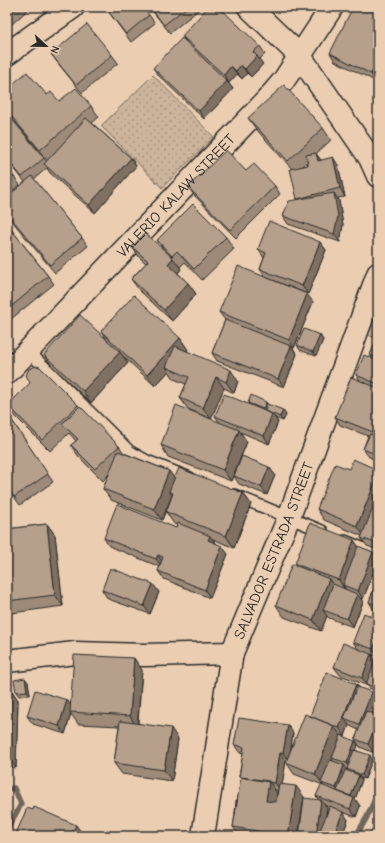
<svg xmlns="http://www.w3.org/2000/svg" width="385" height="843" font-family="'Comic Neue',sans-serif">
  <style>
    .grass { fill: url(#grass-dots); stroke: #7c6f63 }
    .lines { fill: none; stroke-linecap: round; stroke-linejoin: round }
    .stream { stroke: #71665c; stroke-width: 5.5 }
    .service-casing { stroke: #2b2b2b; stroke-width: 14 }
    .minor-casing { stroke: #2b2b2b; stroke-width: 25 }
    .service { stroke: #ebceb1; stroke-width: 11 }
    .minor { stroke: #ebceb1; stroke-width: 22 }
    .wall { fill: #9d8a78; stroke: #2b2b2b; fill-rule: evenodd }
    .shaded-wall { fill: #7f7062; stroke: #2b2b2b }
    .building { fill: #b6a08c; stroke: #2b2b2b }
    .labels { text-anchor: middle; stroke-width: 3; stroke-linejoin: round; paint-order: stroke }
    .street-label { font-size: 15px; fill: #2b2b2b; stroke: #ebceb1 }
  </style>
  <defs>
    <pattern id="grass-dots" width="8" height="8" patternUnits="userSpaceOnUse"><rect width="8" height="8" fill="#ccb39b"/><path d="M2 2h.1M6 6h.1" fill="none" stroke="#a6927f" stroke-width="1.8" stroke-linecap="round"/></pattern>
  </defs>
  <rect width="100%" height="100%" fill="#ebceb1"/>
  <filter id="ink" filterUnits="userSpaceOnUse"><feTurbulence type="fractalNoise" baseFrequency=".025" numOctaves="2"/><feDisplacementMap in="SourceGraphic" scale="8" xChannelSelector="R" yChannelSelector="G"/><feConvolveMatrix kernelMatrix="1 2 1 2 8 2 1 2 1" color-interpolation-filters="sRGB"/></filter>
  <g filter="url(#ink)">
    <path class="grass" d="M153,75L214,137L162,188L101,126Z
      M378,307V339L368,335Z"/>
    <g class="lines">
      <path class="stream" d="M7,789L14,788L21,804L7,830
        M356,836L367,817L378,792"/>
      <g class="service-casing">
        <path id="service" d="M28,351L129,451L147,461L190,478
          M234,495L322,531
          M345,541L376,554"/>
      </g>
      <g class="minor-casing">
        <g id="minor">
          <path d="M249,7L300,56L370,158L378,176"/>
          <path d="M7,54L73,7"/>
          <path id="s1" d="M7,373L267,100L284,80L332,7"/>
          <path d="M7,661L75,653L145,655L232,653"/>
          <path id="s2" d="M203,836L232,653L289,517L378,274"/>
        </g>
      </g>
      <use href="#service" class="service"/>
      <use href="#minor" class="minor"/>
    </g>
    <path class="wall" d="M7,7H31L11,25L7,20Z
      M105,7L149,15L155,23L131,42Z
      M149,7H202L170,33Z
      M378,13V79L377,82L335,61L330,53Z
      M182,36L260,46L265,54L259,60L263,64L251,77L247,73L242,79L237,74L229,83L227,81L233,89L204,119L159,76L153,68L187,43Z
      M51,54L112,55L118,63L82,93L57,62Z
      M7,88L8,89L47,95L59,101L91,106L99,117L92,123L131,158L136,166L95,213L50,173L47,168L34,179L82,238L88,246L55,273L7,215V197L25,182L7,160V113L47,162L48,161L7,113Z
      M248,118L323,128L331,140L316,154L321,160L338,165L345,197L338,198L339,201L343,225L340,242L288,224L283,216L298,200L292,169L256,129ZM307,162L308,165L302,167Z
      M7,167L20,185L7,195Z
      M246,171L275,186L280,194L236,238L194,195L188,187Z
      M7,224L48,276L54,284L11,319L7,314Z
      M226,237L234,249L202,280L185,262L180,267L176,263L181,269L178,273L188,283L196,294L172,321L139,290L131,279L146,263L140,258L132,247L164,250L157,240Z
      M320,242L326,250L308,294L265,277L260,269L264,258L258,249Z
      M313,302L294,348H293L297,354L284,387L217,361L212,353L225,320L219,312Z
      M101,331L180,338L188,350L187,351L238,381L234,393L224,388L211,419L188,409L180,398L186,384L174,379L169,371L155,386L122,355L128,363L91,403L52,366L44,355L107,340Z
      M320,335L323,340L316,356L300,350L297,345Z
      M378,337V461L369,457L363,449L368,436L340,425L335,417L360,380L356,375L373,359L370,355Z
      M30,383L78,405L119,446L124,453L169,471L174,478L243,493L251,504L234,548L213,539L216,543L228,554L210,598L164,579L158,571L160,567L109,546L104,538L176,528L177,525L174,524L166,512L172,495L162,520L111,500L103,489L108,475L103,481L79,457L71,445L76,441L69,433L50,451L16,417L8,405Z
      M248,403L267,404L286,415L283,421L275,418L278,422L269,444L240,432L247,442L231,481L168,457L161,445L220,423L215,416L249,405Z
      M7,413L53,482L20,505L7,487Z
      M269,467L275,475L267,495L239,484L234,476Z
      M349,469L378,470V550L367,546L361,538L362,536L324,520L317,509Z
      M47,524L55,535L63,606L12,613L7,606V529Z
      M354,540L358,547L373,552L378,561L363,599L360,598L363,602L353,627L329,618L327,616L321,631L284,617L276,605L297,566L295,564Z
      M378,578V612L374,610L369,602Z
      M102,590L159,592L150,614L108,599Z
      M378,619V657L372,655L375,660H378V692L369,688L368,686L340,675L334,667L358,649L353,642Z
      M142,670L138,723L178,739L172,781L122,774L114,763L119,726L78,724L71,714L65,734L33,724L27,716L67,700L70,705Z
      M28,682L30,695L19,696L16,692Z
      M356,684L359,687L376,698L378,694V742L374,753L360,747L355,739L359,730L350,726L349,725L345,736L340,735L358,745L356,750L372,760L365,779L361,778L362,780L355,799L360,806L356,817L342,812L348,820L342,836H299L319,800L316,796L324,786L323,785L294,774L286,762L287,761H286L282,784L304,797L298,836H240L233,827L241,779L239,777L243,754L240,753L234,745L293,733L290,751L310,716ZM275,790H278L276,802H275L277,793ZM325,805L329,807L326,816L327,808Z
      M7,688H10L18,700L16,768L7,767Z"/>
    <path class="shaded-wall" d="M257,56L263,64L251,77L245,69Z
      M378,60V77L377,76L378,79L377,82L371,74Z
      M241,65L247,73L242,79L236,71Z
      M231,66L237,74L229,83L224,75Z
      M227,81L233,89L204,119L199,111Z
      M316,153L321,161H318Z
      M333,157L338,165L345,197L340,188Z
      M131,158L136,166L95,213L89,205Z
      M334,193L339,201L343,225L340,242L334,234Z
      M320,242L326,250L308,294L302,286Z
      M173,258L181,269L176,275L168,264Z
      M188,283L196,294L172,321L164,310Z
      M307,294L313,302L294,348L289,340Z
      M320,335L323,340L316,356L313,352Z
      M180,338L188,350L170,369L166,367L169,371L155,386L147,375Z
      M291,346L297,354L284,387L278,379Z
      M120,352L128,363L91,403L83,391Z
      M231,370L238,381L234,393L226,382Z
      M216,377L224,388L211,419L203,408Z
      M266,402L269,406L266,414L263,409Z
      M283,410L286,415L283,421L280,417Z
      M272,414L278,422L269,444L264,436Z
      M239,430L247,442L231,481L223,470Z
      M269,467L275,475L267,495L261,487Z
      M169,471L177,482L169,491L172,495L162,520L154,509Z
      M378,475V506L365,537L357,526Z
      M243,493L251,504L234,548L226,536Z
      M47,524L55,535L63,606L55,595Z
      M210,536L216,544L208,540Z
      M354,540L362,552L343,585L347,591L346,592L339,580Z
      M222,546L228,554L210,598L205,590Z
      M373,552L378,561L363,599L358,591Z
      M158,555L163,563L162,567L156,559Z
      M329,579L337,590L323,610L327,616L321,631L313,620Z
      M153,584L159,592L150,614L144,606Z
      M357,594L363,602L353,627L347,619Z
      M378,637V657L373,649Z
      M371,654L377,662L366,684L368,686L362,678Z
      M134,658L142,670L137,728L130,716Z
      M25,678L28,682L30,695L27,691Z
      M356,684L362,692L344,718L349,725L345,736L339,728Z
      M10,688L18,700L16,768L8,756Z
      M372,692L377,700L365,732L359,724Z
      M67,700L73,708L70,712L71,714L65,734L59,726Z
      M378,720V742L374,753L368,744Z
      M288,725L293,733L289,761L283,753Z
      M334,726L342,737L332,758L333,759L324,784L322,783L315,774Z
      M171,728L178,739L172,781L164,770Z
      M355,741L358,745L350,768L347,763Z
      M280,753L286,761L281,791L275,783Z
      M370,755L372,760L365,779L362,775Z
      M344,765L347,770L339,792L338,791L336,788Z
      M359,775L362,780L355,799L360,806L356,817L350,809L351,796Z
      M269,781L277,793L274,812L266,801Z
      M296,786L304,797L298,836H288Z
      M321,800L327,808L323,835L319,833L321,836H316Z
      M343,812L348,820L342,836H333Z
      M76,825L84,836H71Z"/>
    <path class="building" d="M7,7H17L7,16Z
      M105,7H143L149,15L126,34Z
      M150,7H187L164,25Z
      M208,7H219L260,46L253,52L257,56L245,69L241,65L236,71L231,66L224,75L182,36Z
      M353,7H366L378,13V60L371,74L330,53Z
      M87,24L112,55L76,85L51,54Z
      M182,38L227,81L199,111L153,68Z
      M27,72L47,95L51,92L59,101L76,88L91,106L40,150L7,111V89Z
      M284,85L323,128L288,161L248,118Z
      M7,113L44,158L22,177L7,159Z
      M86,118L131,158L89,205L44,164Z
      M226,150L246,171L254,164L275,186L230,230L188,187Z
      M316,153L318,161L333,157L340,188L297,199L290,169L308,165L306,155Z
      M7,167L14,177L7,182Z
      M32,176L82,238L50,265L7,213V197Z
      M334,193L338,216L334,234L283,216L289,201Z
      M193,204L226,237L194,269L177,251L172,256L157,240Z
      M269,221L320,242L302,286L260,269L266,253L258,249Z
      M7,224L48,276L7,310Z
      M145,233L173,258L168,264L188,283L164,310L131,279L148,261L132,247Z
      M238,266L307,294L289,340L219,312Z
      M134,295L180,338L147,375L101,331Z
      M80,315L120,352L83,391L44,355Z
      M225,320L291,346L278,379L212,353Z
      M304,329L320,335L313,352L297,345Z
      M378,337V358L370,355Z
      M175,346L231,370L226,382L216,377L203,408L180,398L189,377L166,367Z
      M364,355L378,361V384L356,375Z
      M36,366L40,367L78,405L42,440L8,405L30,383L26,375L29,369Z
      M351,377L378,388V434L335,417Z
      M224,394L272,414L264,436L215,416Z
      M251,395L266,402L263,409L248,403Z
      M267,404L283,410L280,417L265,411Z
      M176,405L239,430L223,470L161,445Z
      M80,406L119,446L95,469L71,445L78,439L62,424Z
      M7,413L48,474L14,497L7,487Z
      M370,434L378,437V455L363,449Z
      M118,451L169,471L154,509L103,489Z
      M242,456L269,467L261,487L234,476Z
      M353,459L378,470V475L357,526L317,509L335,464L349,469Z
      M179,468L243,493L226,536L166,512L173,493L169,491Z
      M376,500H378V544L361,538Z
      M117,504L176,528L178,523L210,536L208,540L222,546L205,590L158,571L163,557L158,555L156,559L104,538Z
      M310,523L354,540L339,580L295,564Z
      M47,524L55,595L7,601V529Z
      M358,546L373,552L358,591L343,585Z
      M292,564L329,579L313,620L276,605Z
      M110,568L153,584L144,606L102,590Z
      M378,578V606L369,602Z
      M333,584L357,594L347,619L323,610Z
      M364,613L378,619V637L373,649L353,642Z
      M343,643L371,654L362,678L334,667Z
      M74,655L134,658L130,716L70,712Z
      M376,659L378,660V688L366,684Z
      M327,672L356,684L339,728L335,726H334L310,716Z
      M25,678L27,691L16,692L14,680Z
      M357,687L372,692L359,724L344,718Z
      M7,688H10L8,756H7Z
      M35,690L67,700L59,726L27,716Z
      M377,694H378V715L370,712Z
      M366,711L378,715V720L368,744L355,739Z
      M305,714L334,726L315,774L286,762Z
      M239,718L288,725L283,753H280L275,783L239,777L244,747L234,745Z
      M120,721L171,728L164,770L114,763Z
      M341,735L355,741L347,763L332,758Z
      M354,750L370,755L362,775L347,769Z
      M330,760L344,765L336,788L321,783Z
      M345,770L359,775L351,796L337,791Z
      M241,777L269,781L266,801L276,802L279,784L296,786L288,836L233,827Z
      M321,785L354,798L350,809L316,796Z
      M304,798L321,800L316,836H299Z
      M236,800H237L235,814Z
      M330,806L343,812L333,836H327L319,833Z
      M34,807L76,825L71,836H15L27,808L33,810Z
      M378,813V821L375,820Z
      M373,827L378,829V836H369Z"/>
  </g>
  <g class="labels">
    <g class="street-label">
      <text dy="5" stroke="none"><textPath href="#s1" startOffset="245">VALERIO KALAW STREET</textPath></text>
      <text dy="5" stroke="none"><textPath href="#s2" startOffset="296">SALVADOR ESTRADA STREET</textPath></text>
    </g>
  </g>
  <rect width="385" height="843" fill="none" stroke="#ebceb1" stroke-width="24"/>
  <rect x="12" y="12" width="361" height="819" fill="none" stroke="#2b2b2b" stroke-width="1.5" filter="url(#ink)"/>
  <g transform="translate(46 46) rotate(112)" stroke="#ebceb1" stroke-width="3" paint-order="stroke">
  <path d="M0-3L7 15L0 10L-7 15Z" fill="#2b2b2b"/>
  <text y="-6" font-size="11" font-weight="bold" text-anchor="middle" fill="#2b2b2b">N</text>
  </g>
</svg>
